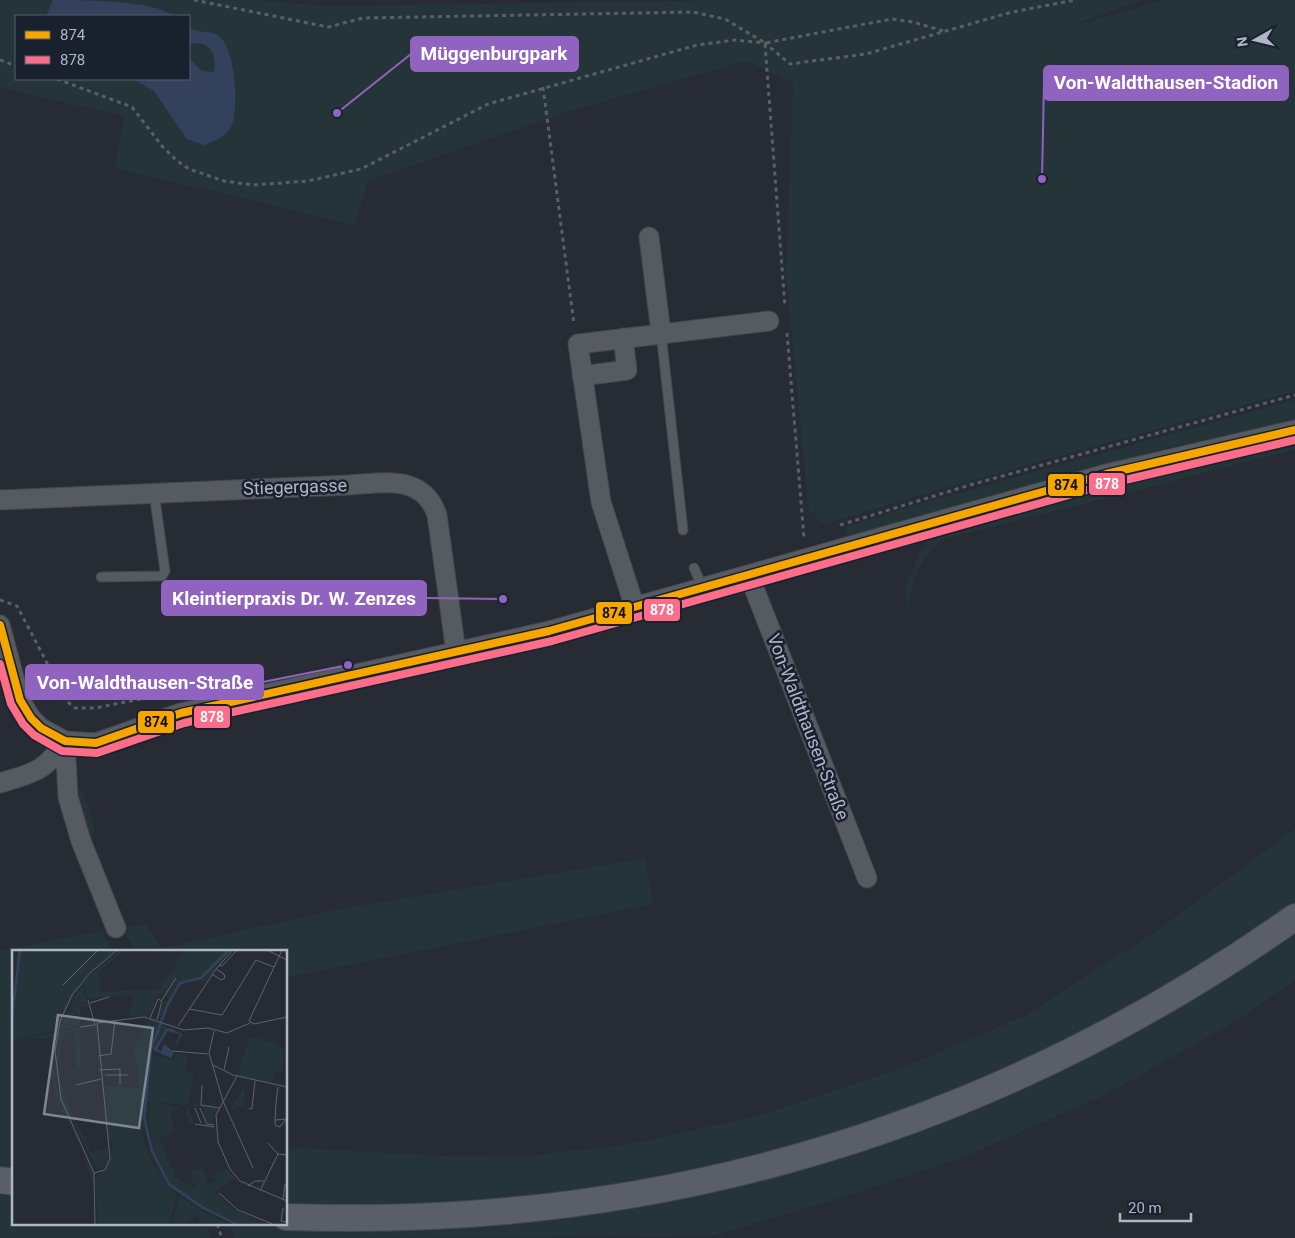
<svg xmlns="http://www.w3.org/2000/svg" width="1295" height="1238" font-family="Roboto,sans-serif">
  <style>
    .green { fill: #243439; fill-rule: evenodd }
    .water { fill: #34415c }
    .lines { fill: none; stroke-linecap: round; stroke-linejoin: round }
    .lane-casing { stroke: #44474e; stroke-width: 11 }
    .street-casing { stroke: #44474e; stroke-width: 21 }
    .secondary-casing { stroke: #44474e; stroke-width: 28 }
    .path { stroke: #5a5e65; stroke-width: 3; stroke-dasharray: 4 4; stroke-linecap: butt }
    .lane { stroke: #565a61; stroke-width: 9 }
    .street { stroke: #565a61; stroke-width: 19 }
    .secondary { stroke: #5a5e66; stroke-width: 26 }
    .bus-1-casing { stroke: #1a212e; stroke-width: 11 }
    .bus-2-casing { stroke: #1a212e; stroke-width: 11 }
    .bus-1 { stroke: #f7a600; stroke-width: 8 }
    .bus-2 { stroke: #fb6d88; stroke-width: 8 }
    .labels { text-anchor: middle; stroke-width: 5; stroke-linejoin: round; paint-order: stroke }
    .street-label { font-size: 18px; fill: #afb6c5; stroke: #1a212e }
    .inset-river { fill: none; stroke: #34415c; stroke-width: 2.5 }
    .inset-road { fill: none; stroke: #5d636d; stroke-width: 1 }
    .view { fill: #7f8592; fill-opacity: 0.15; stroke: #7f8592; stroke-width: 2.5 }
    .inset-edge { fill: none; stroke: #afb6c5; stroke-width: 2.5 }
    .leader { fill: none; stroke: #9063c1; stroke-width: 2 }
    .callout-dot { fill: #9063c1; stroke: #1a212e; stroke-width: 2 }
    .callout { fill: #9063c1; stroke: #9063c1; stroke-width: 2 }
    .callout-label { font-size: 19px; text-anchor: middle; font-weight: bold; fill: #fff }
    .line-badge { stroke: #1a212e; stroke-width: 2 }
    .badge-label { font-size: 14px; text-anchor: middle; font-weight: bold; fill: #fff }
    .pale-badge-label { font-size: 14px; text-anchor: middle; font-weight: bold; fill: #111 }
  </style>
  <rect width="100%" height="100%" fill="#272b33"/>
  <path class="green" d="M0,0H256L328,6L738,0H1142L1065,28L1165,0H1295V391L927,493L825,524L819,521L813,512L809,513L786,274L793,83L747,61L573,110L368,181L355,225L115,168L124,116L0,88ZM16,16H189V79H16Z
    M1295,400V420L1155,451L848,536L844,527L926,502Z
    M1295,439V450L941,540C918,564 913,576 909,608L905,592L908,579L921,550L928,539L933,534L979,521C987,523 995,522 1001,515L1109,485Z
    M76,782C85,799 100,825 91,843L75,807Z
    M1295,829V902L1185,975L1019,1064L926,1103L820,1139L643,1182L457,1206H286V1147L446,1156L533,1155L626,1145L762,1115L897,1070L1026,1015L1159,929Z
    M645,858L653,904L286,978V952H137L121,928L145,924L162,948L345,908Z
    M102,931L114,952H14V1169L0,1166V950Z
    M1295,932V980L1243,1017L1105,1095L966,1156L851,1195L709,1237L234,1238L230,1226C556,1238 859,1184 1147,1026C1198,998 1247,965 1295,932Z
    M0,1191L14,1194V1224H206L211,1238H0Z"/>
  <path class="water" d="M53,0C82,0 153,0 174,16H46Z
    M189,28C199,34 213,29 221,38C235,52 239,107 232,125C227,136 215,141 204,145L187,139L154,91L133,79H189V54V58L202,71L214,72C218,56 208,37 189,45Z"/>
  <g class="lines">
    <g class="lane-casing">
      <path id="lane" d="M661,333L683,530
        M694,568L703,588
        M101,577L162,576L165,571L154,493"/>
    </g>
    <g class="street-casing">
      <path id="street" d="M649,237L661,333
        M582,376L627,370L623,338
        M0,500L349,485C385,483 423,474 437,515L456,652
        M749,575L867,878
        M635,608L601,502L578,344L769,321
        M0,625L20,700L31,718L41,728L65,741L96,743L181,713L549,631L1106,474L1295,430
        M65,741L68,797L81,841L116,928
        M0,783C33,773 45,772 65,741"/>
    </g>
    <g class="secondary-casing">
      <path id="secondary" d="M0,1180L14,1182
        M286,1217C657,1230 992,1131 1295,917"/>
    </g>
    <path class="path" d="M194,0L328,27L363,18L693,12L725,19L765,43L892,19L913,22L943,31
      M765,44L785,307
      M0,60L16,66
      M57,79L132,107L162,146L176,160L189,169L224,181L253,185L308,181L361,169L488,104L697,45L735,40L765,43L790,64L866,54L1012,12L1076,0
      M543,87L574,324
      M787,333L804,538
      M840,525L970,485L1295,395
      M0,600L17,606L46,661L59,695L75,708H95L166,694
      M217,1224L222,1238"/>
    <use href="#lane" class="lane"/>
    <use href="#street" class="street"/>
    <use href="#secondary" class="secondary"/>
    <g class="bus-1-casing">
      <path id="bus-1" d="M0,625L20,700L31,718L41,728L65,741L96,743L181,713L549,631L1106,474L1295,430"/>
    </g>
    <g class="bus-2-casing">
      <path id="bus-2" d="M0,664L11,704L23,724L34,735L62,751L97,753L184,723L552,641L1108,484L1295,440"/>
    </g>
    <use href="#bus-1" class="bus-1"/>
    <use href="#bus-2" class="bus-2"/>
  </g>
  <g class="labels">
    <g class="street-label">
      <text transform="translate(295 487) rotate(-2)" y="6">Stiegergasse</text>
      <text transform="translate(808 727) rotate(69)" y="6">Von-Waldthausen-Straße</text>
    </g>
  </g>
  <g transform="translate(12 950)">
    <rect width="275" height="275" fill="#272b33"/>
    <path d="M5,0H104L70,30L68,27L69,31L45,81L0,89ZM107,0H112L88,21L89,42L147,39L173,0H220L193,32L189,29L174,32L163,41L151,70L156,55L166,36L170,32L164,37L155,54L149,70L146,68L150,56L157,47L163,36L156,47L146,44L138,66H117L121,45L76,49L71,32ZM70,33L76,57L68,56V76L47,80ZM137,70L148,73L138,99L132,145L131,167L135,190L129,170L132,191L140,213L148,226L136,191L148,223L157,234L188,257L225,275L188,259L162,241L148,227L165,245L157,275H85L84,227L96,217L101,196L100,190L97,193L92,136L126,138V121L123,104L120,103ZM149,73L155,75L154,79L139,103ZM68,77V118H65L62,81L51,84L46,114L52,146L79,202L96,199V214L86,221L51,153L44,123L46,82ZM44,82L41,113L44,137L80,221L83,240L70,200L45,151L38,119L40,87L0,91ZM238,86L267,94V99H272L271,121H262L260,134L225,125ZM163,104L176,106L174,122L182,124L177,152L175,155L136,152L135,169L139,189H137L132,169L138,105L161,109ZM232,137L233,155L220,160L219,156ZM139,152L171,158L158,162L163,181L147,188L164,227L184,239L177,223L189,218L197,234L204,231L202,225L216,219L223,228L203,241L205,245L221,259L257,275H228L189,256L157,233L149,223L137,191L143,190L140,189L136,169ZM183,154L204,158L200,174L197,173L190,158L179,156L176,159L182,173L177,175L173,158ZM167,246L190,261L218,275H192L184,266L172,275L161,270Z" fill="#243439"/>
    <path d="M158,78L170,84L162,100L168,84L156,81L145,99L149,102L152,94L162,102L159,108L141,100L154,79Z" fill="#34415c"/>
    <path class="inset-river" d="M217,0L189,28L168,33L156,54L139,99L132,168L140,201L157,234L190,257L226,275M0,66L8,0"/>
    <path class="inset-road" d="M255,0L275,10M270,0L237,71L242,74L275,67M207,15L210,16L225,0M200,24L209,30L213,28L212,24L204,19M51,35L86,0M150,50L164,28M78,53L97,47M177,59L210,65L244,10L262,17M138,68L146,49L150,51L145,70M166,76L204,19L221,0M68,77L83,75L76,50M202,81L197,103L211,151L241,218M161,101L196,104M86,106L99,104L103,70M201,115L221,125L275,137M87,120L108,119V134M212,120L217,97M93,125H116M225,126L204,165L206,192L218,219L228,231L275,251M64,135L89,129M190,136L189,155L207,158M183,158L189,173M188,158L195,174L202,175M237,159L240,158L243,131M263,170L274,169L268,177L264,176L263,173V170L264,152L266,137M183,174L202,177M256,193L266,204L275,205M82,223L93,220L98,209L85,73L132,67L172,80L196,78L215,83L238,73M236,236L243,231H252M248,241L266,204M207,243L226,260L263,275M271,250L273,234M271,258L269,271L275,272M83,275L82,223L49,149L43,101L48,71L60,45L77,24L105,0"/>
    <path class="view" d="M46,65L141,78L127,178L32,164Z"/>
    <rect width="275" height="275" class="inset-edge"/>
  </g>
  <path class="leader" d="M337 113L411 54M1042 179L1044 83M503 599L426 598M348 665L263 682"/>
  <g class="callout-dot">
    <circle cx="337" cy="113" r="5"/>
    <circle cx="1042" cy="179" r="5"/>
    <circle cx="503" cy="599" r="5"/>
    <circle cx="348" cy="665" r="5"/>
  </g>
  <g class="callout">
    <rect x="411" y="37" width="167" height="34" rx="5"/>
    <rect x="1044" y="66" width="244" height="34" rx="5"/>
    <rect x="162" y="581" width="264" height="34" rx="5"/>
    <rect x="26" y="665" width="237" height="34" rx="5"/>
  </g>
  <g class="callout-label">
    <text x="494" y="60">Müggenburgpark</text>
    <text x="1166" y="89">Von-Waldthausen-Stadion</text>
    <text x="294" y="605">Kleintierpraxis Dr. W. Zenzes</text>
    <text x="145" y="689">Von-Waldthausen-Straße</text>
  </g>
  <g class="line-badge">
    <rect x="1088" y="472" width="38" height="24" rx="5" fill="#fb6d88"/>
    <rect x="1047" y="473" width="38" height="24" rx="5" fill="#f7a600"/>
    <rect x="643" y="598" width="38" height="24" rx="5" fill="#fb6d88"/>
    <rect x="595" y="601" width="38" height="24" rx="5" fill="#f7a600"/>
    <rect x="193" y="705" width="38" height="24" rx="5" fill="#fb6d88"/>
    <rect x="137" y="710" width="38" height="24" rx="5" fill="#f7a600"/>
  </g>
  <g class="badge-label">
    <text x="1107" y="489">878</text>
    <text x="662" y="615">878</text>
    <text x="212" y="722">878</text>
  </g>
  <g class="pale-badge-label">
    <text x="1066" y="490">874</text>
    <text x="614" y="618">874</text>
    <text x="156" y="727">874</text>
  </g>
  <rect x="15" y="15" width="175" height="65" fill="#1a212e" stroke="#565d6a"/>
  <rect x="25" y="31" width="25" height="8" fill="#f7a600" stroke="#565d6a"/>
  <text x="60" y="40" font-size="15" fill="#afb6c5">874</text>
  <rect x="25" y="56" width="25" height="8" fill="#fb6d88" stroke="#565d6a"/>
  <text x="60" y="65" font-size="15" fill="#afb6c5">878</text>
  <g transform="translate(1255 40) rotate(262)" stroke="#1a212e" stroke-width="4" paint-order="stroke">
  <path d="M0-4L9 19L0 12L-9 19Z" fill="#afb6c5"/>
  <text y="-8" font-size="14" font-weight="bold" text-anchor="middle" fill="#afb6c5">N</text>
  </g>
  <path d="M1120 1213v8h71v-8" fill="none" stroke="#afb6c5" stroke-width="2.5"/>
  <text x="1128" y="1213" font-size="15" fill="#afb6c5" stroke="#1a212e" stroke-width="4" paint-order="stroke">20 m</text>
</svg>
